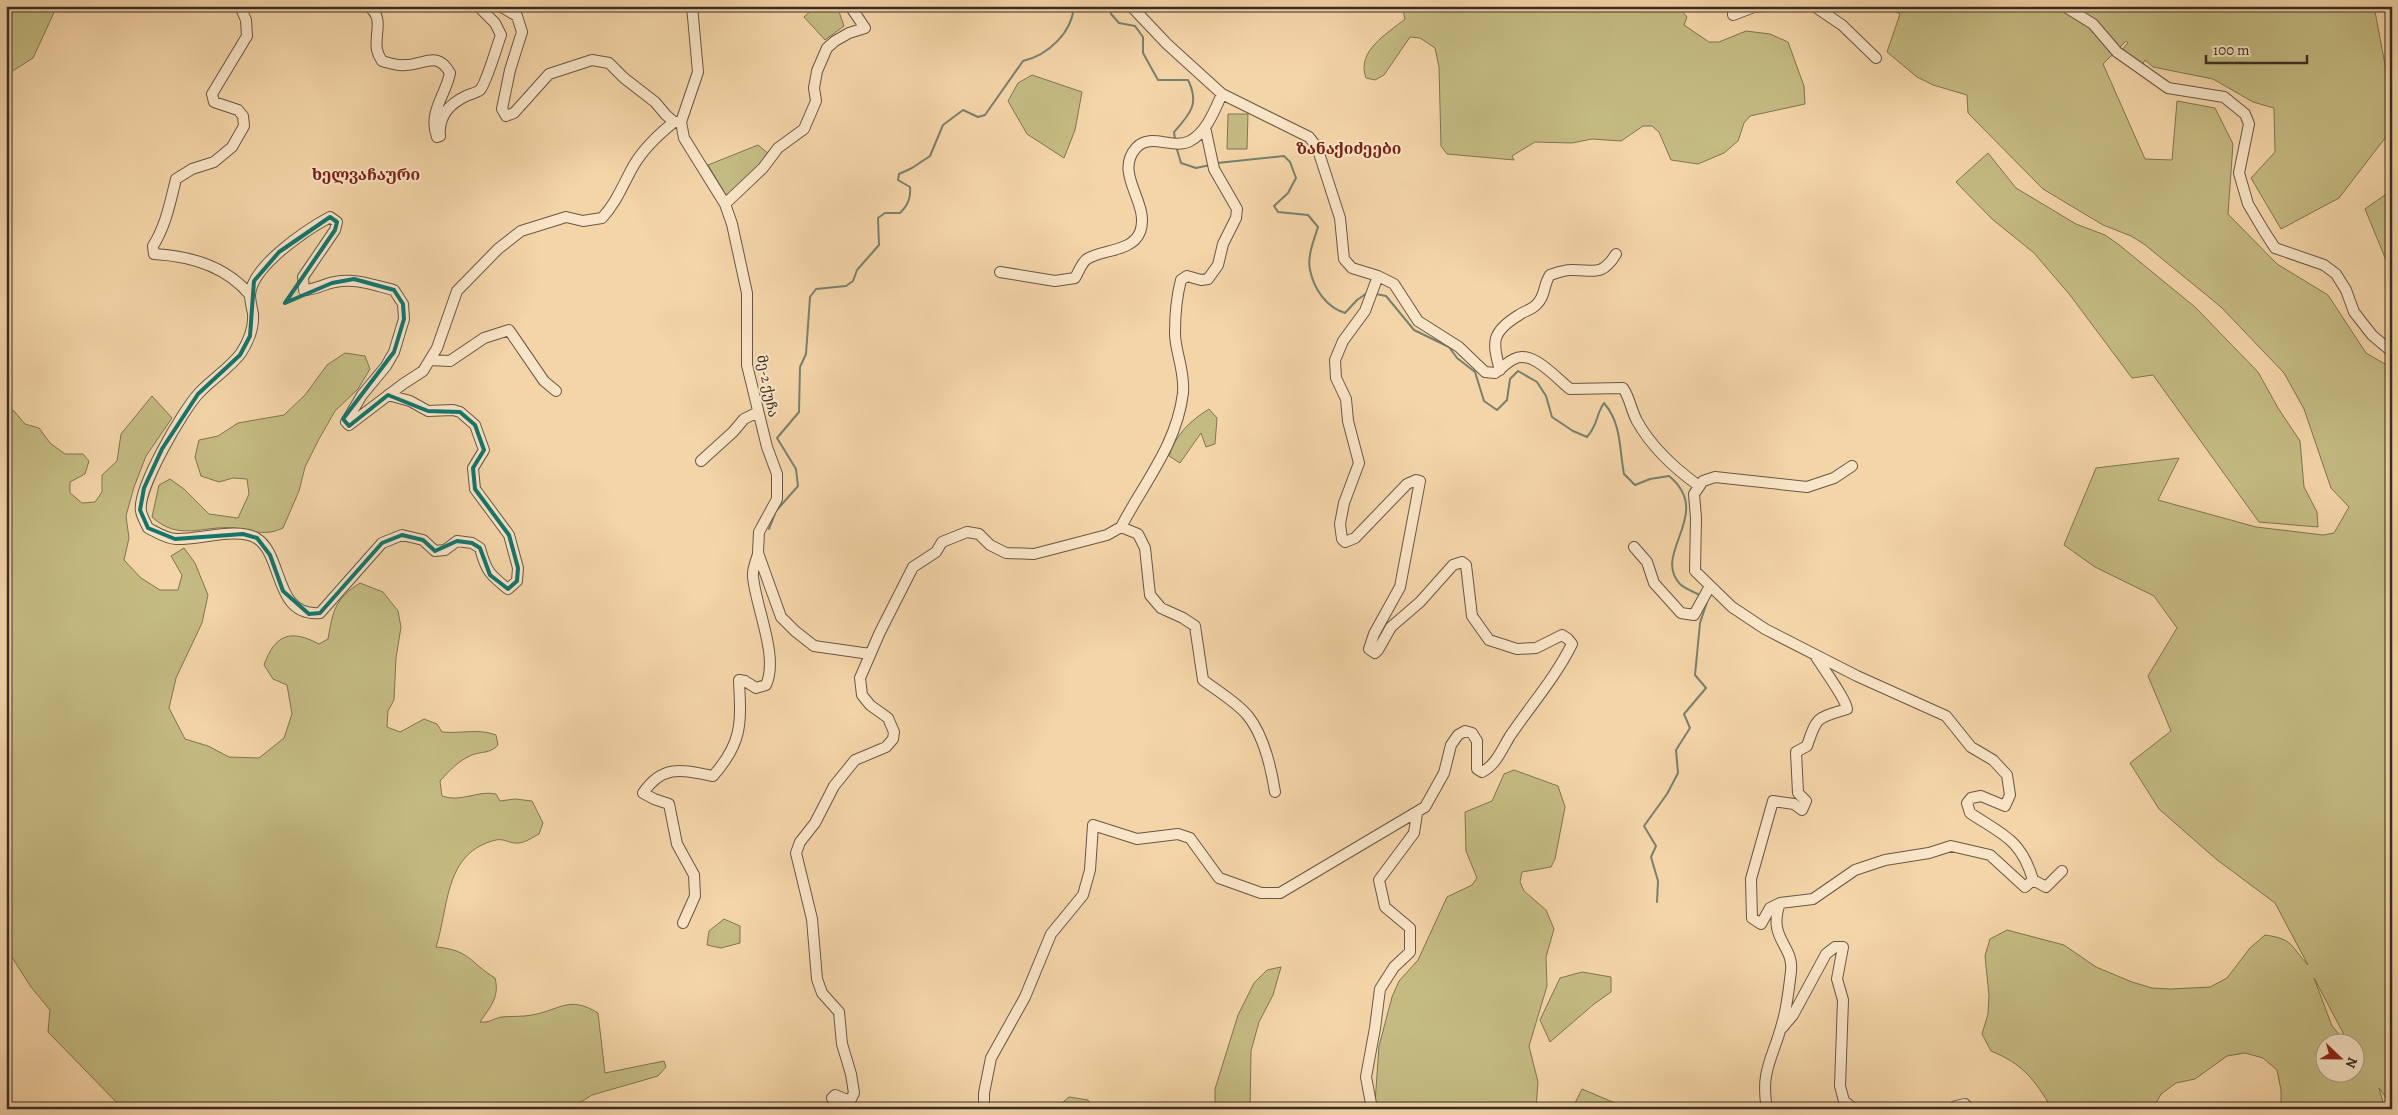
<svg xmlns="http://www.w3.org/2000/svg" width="2398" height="1115" font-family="Alegreya,'Noto Serif Georgian',serif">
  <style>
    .green { fill: #c4bb82; stroke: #7e7454; fill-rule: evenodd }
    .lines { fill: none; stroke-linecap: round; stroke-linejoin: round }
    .stream { stroke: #758170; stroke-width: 2 }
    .minor-casing { stroke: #675746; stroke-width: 12 }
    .minor { stroke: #f8e4c6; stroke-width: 10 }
    .marked { fill: none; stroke: #0f766e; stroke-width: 4; stroke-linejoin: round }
    .labels { text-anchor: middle; stroke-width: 4; stroke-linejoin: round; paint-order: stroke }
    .street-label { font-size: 14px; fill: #382d25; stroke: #f8e4c6 }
    .quarter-label { font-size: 16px; font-weight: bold; fill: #7a1f14; stroke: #f8e4c6 }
  </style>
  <rect width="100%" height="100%" fill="#f4d5a8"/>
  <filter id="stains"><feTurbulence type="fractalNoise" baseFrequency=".004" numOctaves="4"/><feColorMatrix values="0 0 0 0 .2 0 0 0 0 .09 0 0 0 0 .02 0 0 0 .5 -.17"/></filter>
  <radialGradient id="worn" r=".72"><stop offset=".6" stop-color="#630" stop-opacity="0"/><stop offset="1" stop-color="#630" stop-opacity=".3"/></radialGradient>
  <path class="green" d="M6,6H57L33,58L6,75Z
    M816,6H837L844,26L825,40L804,17Z
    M1402,6H1662L1681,10L1687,17L1684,25L1709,42H1719L1746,31L1770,34L1788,42L1804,86L1805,104L1750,116L1744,123L1738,141L1724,153L1698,164L1671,160L1659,132L1652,126H1643L1621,141L1592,139L1572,143L1535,142L1512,156L1514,160L1447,154L1441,146L1439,67L1435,48L1420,38L1410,37L1384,75L1375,80L1366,78C1356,51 1387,34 1405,19Z
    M1884,6H2374L2389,86L2392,85V129L2339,198L2281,229L2251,178L2275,152L2274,108L2253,102L2213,79L2153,67L2145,60L2141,67L2120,52L2128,43L2126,41L2103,64L2145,159L2172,160L2177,101L2215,108L2233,144L2228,214L2277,264L2328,295L2366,353L2392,368V1106L2379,1088L2385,1109H2281V1090L2277,1070L2263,1058L2245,1053L2227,1056L2195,1079L2176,1083L2161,1094L2153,1109H2052C2035,1080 2023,1064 1991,1051L1982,1034L1988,1014L1989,995L1985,956L1990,939L2007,930L2064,945L2096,967L2132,982L2152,988L2171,989L2210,987L2227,978L2250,948L2265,935C2294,939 2290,946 2308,965L2275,903L2216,859L2159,809L2130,763L2171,731L2148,676L2177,628L2154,596L2095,567L2064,545L2096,468L2179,458L2158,500L2256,527L2323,535L2334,533L2349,507L2331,488L2304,409L2284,373L2221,307L2144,244L2131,236L2103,225L2043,189L1968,113L1967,95L1933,85L1917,77L1887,52L1900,14ZM2314,978L2348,1042H2356V1072H2326V1042H2346L2332,1026Z
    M1032,75L1082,92L1075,130L1064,158L1027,134L1008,101L1018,83Z
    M1228,114H1248L1247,149H1227Z
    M758,145L770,155L727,197L708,165Z
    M1988,153L2016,188L2076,224L2105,235L2118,244L2195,307L2258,372L2278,408L2300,441L2304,487L2317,512L2318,527L2259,522L2153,375L2132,378L2070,295L2034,253L1992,219L1956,182Z
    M2392,190V263L2386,260L2365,209Z
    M345,353L365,356L370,369L358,389L335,411L319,439L305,467L299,491L283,528C264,537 253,530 234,528C203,525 179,542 152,517L159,485L170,479L184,489L209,514L238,518L249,494L247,479L233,478L219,482L201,476L195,457L199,440L218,436L238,423L284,415L305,395L327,365Z
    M152,396L172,418L146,456L134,487L126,516L129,538L124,560L141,578L160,590H178L182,575L171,556L184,548L195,563L208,595L202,623L176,678L169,708L185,739L208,746L229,757L259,758L284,738L292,714L287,685L273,679L264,665C275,634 291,629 319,644L328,639C333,610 335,599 360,583L383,592L398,611L401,627L396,658L394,700L388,711L387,727L400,732L424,719L437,724L442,732C461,734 478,728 496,735L498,745C490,754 482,751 472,755C458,761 450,770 440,781L442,796C461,803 477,790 496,794L500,801L515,799L532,801L543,823L539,834C533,837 525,843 518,843C511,844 503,838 496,840C444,852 449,907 436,947C470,950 469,962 495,978C500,997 490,1007 480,1022C489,1023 493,1019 501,1017C511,1016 522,1017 532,1015C560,1010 569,995 598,1013L605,1073L664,1061L666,1067L658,1076L592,1095L570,1109H208L201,1105L194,1109H123L48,1032L50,1010L31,987L6,948V409L14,411L25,424L39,428L50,443L65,454H83L89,461L85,474L70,482V493L82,503L95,502L102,492V475L117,461L121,434Z
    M1209,409L1217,418L1215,444L1206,447L1201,433L1180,463L1169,456C1176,434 1190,421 1209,409Z
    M1514,770L1558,786L1565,807L1555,859L1551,867L1522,872L1520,882L1524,891L1546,910L1554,929L1546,957L1547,986L1529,1046L1538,1082L1536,1109H1378L1375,1103L1379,1046L1392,997L1399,981L1418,960L1447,897L1472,885L1477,878L1466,851L1465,812L1492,801L1504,774Z
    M724,919L740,926V943L721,948L707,945L709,931Z
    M1281,967L1273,995L1259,1022L1251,1051L1250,1109H1215V1089L1238,1015L1254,983L1267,970Z
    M1582,972L1611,977V992L1594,1004L1550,1042L1540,1020L1560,978Z
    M1582,1089L1615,1103L1613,1109H1572Z
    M1069,1097L1088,1100L1094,1109H1055Z"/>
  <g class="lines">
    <path class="stream" d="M1109,6L1111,14L1119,23L1135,26L1143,37V53L1158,80H1188C1200,104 1190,114 1174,132L1175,139
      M1176,146L1181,163L1196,168L1210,165
      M1217,163L1284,156L1290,162L1296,178L1288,193L1274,206L1278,212L1308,215L1318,227C1314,240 1307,256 1310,270C1314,289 1326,307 1345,313L1357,300L1367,293
      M1376,294L1386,296L1414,330L1449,347L1457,358L1475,372L1484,401L1497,410L1507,400L1510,379L1518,371L1537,382L1546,396L1552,417L1573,431L1587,437C1599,423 1595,416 1604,403C1622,424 1619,449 1624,474L1635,485L1650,479L1669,476C1715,514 1651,553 1680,584C1685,589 1695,592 1701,596
      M769,529L776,511L798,486L796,469L777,438L799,412L800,367L806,354L810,297L816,289L846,286L853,281L857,270L879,245L878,218L885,213H900C908,205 911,198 910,187L898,180L899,174L912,168L930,156L943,125L963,110L978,117L985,115L1023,61C1048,55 1072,33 1074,6
      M1657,902L1658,881L1651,857L1656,846L1644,826L1667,794L1678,773L1676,750L1690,728L1684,714L1706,688L1695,675L1700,623L1707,602"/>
    <g class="minor-casing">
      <path id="minor" d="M240,6L246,20L247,36L212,94L214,102L238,110L243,116L244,126L232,147L214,162L192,169L176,179C170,203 166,225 153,246L154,254C190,256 227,267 250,295
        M368,6C385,18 374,33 377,50C378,54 380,58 382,61C389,63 398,66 405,65C425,65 437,50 450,73C445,97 428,112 437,137L440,136C438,117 449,104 466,96C470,94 476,93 480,90C486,84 497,46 501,35L495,23L478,6
        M500,6L517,16L522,32L510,70L502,109L506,116L514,113L549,74L592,60L609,63L624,78L655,102L666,115L674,122H680
        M692,6L698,72L681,122L684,138L725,204L732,224L747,293V365L767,447L777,474V499L759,532L758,553L781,617L795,631L814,646L870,654
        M1131,6L1167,44L1222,94L1309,137L1317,147L1340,218L1344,259L1352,268L1378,276L1394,284L1418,321L1459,347L1485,372L1495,373C1501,369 1507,362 1514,359C1532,349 1556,378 1570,389L1623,388C1630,398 1631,410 1637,421C1652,448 1674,468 1699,486
        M1733,6V15L1754,7L1763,6
        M1814,6L1842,25L1876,58
        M2064,6L2093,24L2117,52L2168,88L2224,97L2245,114L2249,124L2239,173L2248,204L2264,231L2275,248L2324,265L2336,274L2346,290L2354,312L2372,335L2392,352
        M725,204L763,168L778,148L804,129L816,101L814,88L817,71L827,48L835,41L849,33L865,28L850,6
        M1000,272L1055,281L1075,278C1078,273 1082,262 1087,259C1103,249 1132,252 1140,232C1151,204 1113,174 1136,148C1150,132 1173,150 1190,141C1207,132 1215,109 1222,94
        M430,360L450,361L484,338L509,330L544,381L556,391
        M1500,370C1492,342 1491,332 1519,315C1524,311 1531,310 1536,305C1546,296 1543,285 1550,275C1556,273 1564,270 1570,270C1593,269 1601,278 1616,254
        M388,395L410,401L428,411L453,410L460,412L475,425L484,450L473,468L475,489L509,535L518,568L517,581L508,589C490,575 486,571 480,548L472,543L457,541L445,550L435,551L423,540L402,535L382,543L320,613C273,617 284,554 256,538C238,527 198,540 176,539C167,539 156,532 148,528C146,523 142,517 141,511C137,489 183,410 199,393C212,379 230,368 241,353C248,342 254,327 253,314C252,308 250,301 250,295C252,266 306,230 330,217L337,222L335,230L303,277L304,290C316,290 323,284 335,282C356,278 373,285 394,290L403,304L404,319L394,352L386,366L362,395L346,422L349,425L403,384L423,371L437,348L457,291L498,249L521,231L566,217L583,221L602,218C617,202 623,184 634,165C644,148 659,134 674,122
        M701,461L733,432L744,419L758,412
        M1852,466L1834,478L1807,487L1715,477L1703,481L1694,494L1696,518L1695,571L1732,607L1765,629L1857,676L1946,716L1971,747L1993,760L2007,775L2010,795L2005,806L1981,796L1971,798L1967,803L1970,813C2003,835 2021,839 2033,880
        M1121,527C1144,483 1177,444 1183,393C1185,370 1175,352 1175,333C1175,317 1177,295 1181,280L1187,276L1201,280L1208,279L1218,265L1223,244L1236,218L1237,209L1214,169L1205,127
        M1634,547L1647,562L1654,583L1681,613L1694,615L1710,586
        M1780,903L1770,908L1761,924L1752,918L1751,879L1773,801L1794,804L1802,810L1806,801L1798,793L1796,752L1807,746C1817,716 1817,718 1847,709C1846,699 1822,667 1815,655
        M683,923L695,896L694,875L677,844L669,804L654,799L643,793C663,764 682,770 713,776C743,742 741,723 739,680L745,681L756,688L766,685C779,657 756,608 753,577C752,570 756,561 758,554
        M1782,1028L1793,1015L1826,954L1835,947H1843L1837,979L1843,1000L1840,1086L1844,1101L1854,1109
        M839,1109L832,1098L835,1095L850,1101L854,1093L851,1074L842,1044L839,1012L822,993L817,979L812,919L796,853L800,842L815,823L834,786L855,760L886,747L893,739L894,732L888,718L870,705L862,695L860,678L880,632L913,567L936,552L942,542L967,532L979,534L990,545L1006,553L1034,554L1107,535L1121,527L1138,534L1145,548L1150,595L1161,608L1183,618L1195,626L1203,680C1216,690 1238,703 1248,716C1264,736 1271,767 1275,792
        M984,1109V1093L991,1058L1025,997L1051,934L1083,895L1090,870L1093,825L1137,839L1178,834L1190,838L1219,878L1261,893H1280L1425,807L1444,773L1451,745L1458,735L1465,731L1472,733L1477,741V769L1482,772C1496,765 1502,749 1510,736C1531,705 1555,678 1572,644L1568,639L1562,635L1536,648L1517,649L1489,640L1472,616L1466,565L1462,562L1453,565L1420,602L1391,627L1378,650L1375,653L1369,649L1374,634L1400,587L1420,481L1416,480L1407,484L1355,538L1345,542L1342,539L1340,524L1344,503L1359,463L1348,421L1346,399L1336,378L1335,360L1343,341L1365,311L1378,276
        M1372,1109L1366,1077L1375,1028L1380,989L1394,967L1410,952V928L1385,907L1379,880L1414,833L1417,813
        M1767,1109C1760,1071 1773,1058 1782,1024C1787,1008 1789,988 1791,971C1794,945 1767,939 1780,903L1813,899L1855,870L1885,860L1929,853L1951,846L1990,855L2025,887L2033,880L2046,887L2062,871
        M1956,1109V1106L1965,1104L1969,1109"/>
    </g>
    <use href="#minor" class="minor"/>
  </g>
  <path class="marked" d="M330,217L337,222L335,230L285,303L332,283L354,279L394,290L403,304L404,319L394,352L343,419L349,426L388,395L428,411L460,412L475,425L484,450L473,468L475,489L509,535L518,568L517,581L508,589L490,575L480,548L472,543L457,541L435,551L423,540L402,535L382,543L320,613L309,614L283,591L270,555L257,538L243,534L175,539L148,528L140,510L144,488L162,449L198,394L240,355L250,336L254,281L279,252Z"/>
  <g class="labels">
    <g class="street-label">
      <text transform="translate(768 386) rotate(79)" y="5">მე-2 ქუჩა</text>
    </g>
    <g class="quarter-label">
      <text x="1349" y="154">ზანაქიძეები</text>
      <text x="366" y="180">ხელვაჩაური</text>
    </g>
  </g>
  <rect width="2398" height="1115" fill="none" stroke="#f4d5a8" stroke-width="25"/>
  <rect x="8" y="8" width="2383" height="1100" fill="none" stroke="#382d25" stroke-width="2.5"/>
  <rect x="12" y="12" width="2373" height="1090" fill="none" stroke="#382d25"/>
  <g transform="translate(2340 1058) rotate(112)"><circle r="24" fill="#f8e4c6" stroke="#ab9b86"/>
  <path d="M0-4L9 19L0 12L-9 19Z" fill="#8f2418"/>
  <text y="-8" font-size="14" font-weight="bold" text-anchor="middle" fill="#382d25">N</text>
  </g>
  <path d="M2206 55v8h101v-8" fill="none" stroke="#382d25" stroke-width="2.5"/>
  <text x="2213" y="55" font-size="15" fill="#382d25" stroke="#f8e4c6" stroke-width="4" paint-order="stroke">100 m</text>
  <rect width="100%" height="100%" filter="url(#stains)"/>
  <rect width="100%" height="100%" fill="url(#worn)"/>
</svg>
